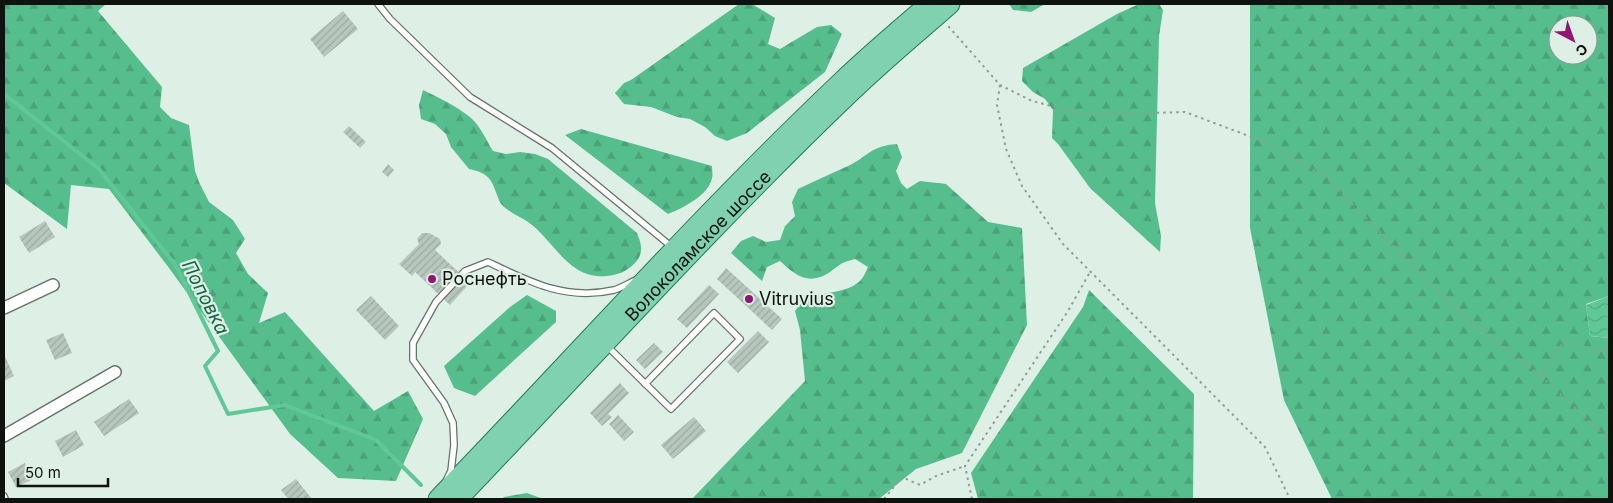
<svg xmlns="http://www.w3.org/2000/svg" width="1613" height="503" font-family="Inter,sans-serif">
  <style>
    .forest { fill: url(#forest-firs); fill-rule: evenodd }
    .water { fill: url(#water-waves) }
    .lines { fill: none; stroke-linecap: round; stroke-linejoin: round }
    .stream { stroke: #60c896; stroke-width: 4 }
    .building { fill: url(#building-hatch) }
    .service-casing { stroke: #65736b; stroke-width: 8 }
    .minor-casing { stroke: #65736b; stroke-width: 14 }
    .primary-casing { stroke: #207b56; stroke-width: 21 }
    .path { stroke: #919e96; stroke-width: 2; stroke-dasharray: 2.5 4; stroke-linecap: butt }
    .service { stroke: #fff; stroke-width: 5.5 }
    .minor { stroke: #fff; stroke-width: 11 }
    .primary { stroke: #7fd1b0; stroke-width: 19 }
    .poi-dot { fill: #911673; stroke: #deefe5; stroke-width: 2 }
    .labels { text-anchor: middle; stroke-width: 4.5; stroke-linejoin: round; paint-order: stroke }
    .street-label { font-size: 18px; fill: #0e1310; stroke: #deefe5 }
    .poi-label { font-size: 18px; fill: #0e1310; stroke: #deefe5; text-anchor: start }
    .water-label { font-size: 19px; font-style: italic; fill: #196646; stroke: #deefe5 }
  </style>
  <defs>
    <pattern id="forest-firs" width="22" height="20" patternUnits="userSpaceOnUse" patternTransform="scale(1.25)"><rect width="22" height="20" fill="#56be8d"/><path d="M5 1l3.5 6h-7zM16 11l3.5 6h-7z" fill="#4aa279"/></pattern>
    <pattern id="water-waves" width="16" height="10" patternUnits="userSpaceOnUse" patternTransform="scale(1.25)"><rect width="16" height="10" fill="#60c896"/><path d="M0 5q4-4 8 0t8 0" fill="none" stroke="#52ab80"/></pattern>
    <pattern id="building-hatch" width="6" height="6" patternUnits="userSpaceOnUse" patternTransform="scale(1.25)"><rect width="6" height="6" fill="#b7c7be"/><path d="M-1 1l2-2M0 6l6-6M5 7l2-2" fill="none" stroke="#9caaa2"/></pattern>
  </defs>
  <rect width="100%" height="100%" fill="#deefe5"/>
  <path class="forest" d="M4,4H106L98,11L162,87L160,107L171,118L189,125L195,171L199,182L209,202L233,220L245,239L236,253L248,274L268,293L259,323L285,312L374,411L408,391L423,419L396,481L338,478L290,434L169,268L109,189L71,185L67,229L4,183Z
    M739,4H752L775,18L768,44L780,49L817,27L831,25L842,34L825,72L747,133L727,141L715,136L705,127L690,119L677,117L651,107L624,104L615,93L624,83L631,80Z
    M1009,4H1045L1031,12L1013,10Z
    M1139,4H1159L1163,10L1159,36L1155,203L1161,236L1160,252L1090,188L1058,144L1052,138L1053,110L1045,99L1033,92L1022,81L1023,68L1117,14Z
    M1250,4H1609V296L1586,304L1590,336L1609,338V499H1332L1284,400L1250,228ZM1558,25H1588V55H1558Z
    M423,90C439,98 457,106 471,118C481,127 486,140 493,151L506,154L520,152L535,154L548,159L637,233C642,245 644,254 634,264C626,272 617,275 607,276C568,280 554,240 528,222C519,216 510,213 502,205C499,202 499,199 497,195C491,177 487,173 469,169L451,147L446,134L435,124L421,119L419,105Z
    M581,129L712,166C712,170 713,175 712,178C709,195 683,208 668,214L565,135Z
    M897,144L902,157L896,171L901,183L907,189L920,181L946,184L988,222L1022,228L1027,325L962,453L916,469L879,499H692L805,381L800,330L795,311C809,287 842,298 860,281C864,277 866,271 868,267L855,259C840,263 841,264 830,272C809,286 796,276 780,261L767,267L762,281L731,253L741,241L753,236L766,242L780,240L785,226L795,216L792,202L798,189C814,181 831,174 848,166C869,156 870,146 897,144Z
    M1089,290L1194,394L1193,499H978L971,473L1083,307Z
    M527,295L556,311V322L475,396L454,388L444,366L510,307Z
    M527,493L543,499H502L504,497Z"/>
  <path class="water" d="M1609,296V338L1590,336L1586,305Z"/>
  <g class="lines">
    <path class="stream" d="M4,94L99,169L176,266L218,351L205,366L228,414L285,405L376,440L421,485"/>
  </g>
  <path class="building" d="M343,11L358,29L324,57L310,39Z
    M349,126L366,142L360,148L343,132Z
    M388,164L394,170L388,177L382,172Z
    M45,221L55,237L29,253L19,237Z
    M422,233H429L440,239L441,244L435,250L470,283L450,305L415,272L412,276L399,264L419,244L417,239Z
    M726,268L782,319L772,330L717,279Z
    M709,285L719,294L687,328L677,319Z
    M371,296L399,326L385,340L356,310Z
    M758,331L769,342L738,373L727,362Z
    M63,333L72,353L55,360L46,340Z
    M654,343L663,352L645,369L636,360Z
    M4,354L14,376L4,381Z
    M620,383L629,393L608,414L612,417L602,426L590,413Z
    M129,399L139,413L104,436L94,422Z
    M618,415L634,432L624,441L609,424Z
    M694,417L706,431L673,459L661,445Z
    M76,430L84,445L63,457L55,441Z
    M25,463L33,479L16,487L8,472Z
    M296,479L312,499H288L281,490Z"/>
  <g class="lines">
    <g class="service-casing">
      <path id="service" d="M378,4L390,19L470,97L552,148L672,247
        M607,346L671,409L740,339L714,313L645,384
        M447,479L451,471L454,445L453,423L444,403L413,360V343L436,302L465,271L488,262C530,282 566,301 614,290C621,288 629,283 636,280
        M4,496L5,499"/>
    </g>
    <g class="minor-casing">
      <path id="minor" d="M4,308L53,285
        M4,436L115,372"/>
    </g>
    <g class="primary-casing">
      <g id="primary">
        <path d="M438,499C572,360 701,215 841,82C869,55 899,30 929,4"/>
        <path id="s1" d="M458,499C588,363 715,222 851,92C883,61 917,33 950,4"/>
      </g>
    </g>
    <path class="path" d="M949,26V27L1000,85L1032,101L1087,115L1185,112L1270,144L1327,178L1458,312L1541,376L1564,341L1599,351L1609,350
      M1000,85L997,105L1006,149L1022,186L1063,244L1265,447L1290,499
      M1541,376L1609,440
      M884,499L902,477L920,485L936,476L965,466
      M972,499L965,466L1068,311L1090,272"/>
    <use href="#service" class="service"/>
    <use href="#minor" class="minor"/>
    <use href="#primary" class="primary"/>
  </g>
  <g class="poi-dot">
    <circle cx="432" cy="279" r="5"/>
    <circle cx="749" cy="299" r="5"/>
  </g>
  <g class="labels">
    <g class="street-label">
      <text dy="6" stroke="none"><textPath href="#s1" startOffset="349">Волоколамское шоссе</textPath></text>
    </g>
    <g class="poi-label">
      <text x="442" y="285">Роснефть</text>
      <text x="759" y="305">Vitruvius</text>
    </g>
    <g class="water-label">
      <text transform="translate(206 297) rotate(63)" y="7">Поповка</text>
    </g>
  </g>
  <rect width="1613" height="503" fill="none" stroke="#0e1310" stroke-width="10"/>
  <g transform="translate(1573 40) rotate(139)"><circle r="24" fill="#deefe5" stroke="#8b9790"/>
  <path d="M0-4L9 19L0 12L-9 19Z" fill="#911673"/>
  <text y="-8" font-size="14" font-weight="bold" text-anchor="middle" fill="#0e1310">С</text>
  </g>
  <path d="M18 478v8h90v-8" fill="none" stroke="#0e1310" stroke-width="2.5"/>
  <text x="25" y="478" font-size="15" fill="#0e1310" stroke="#deefe5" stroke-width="4" paint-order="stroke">50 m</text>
</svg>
